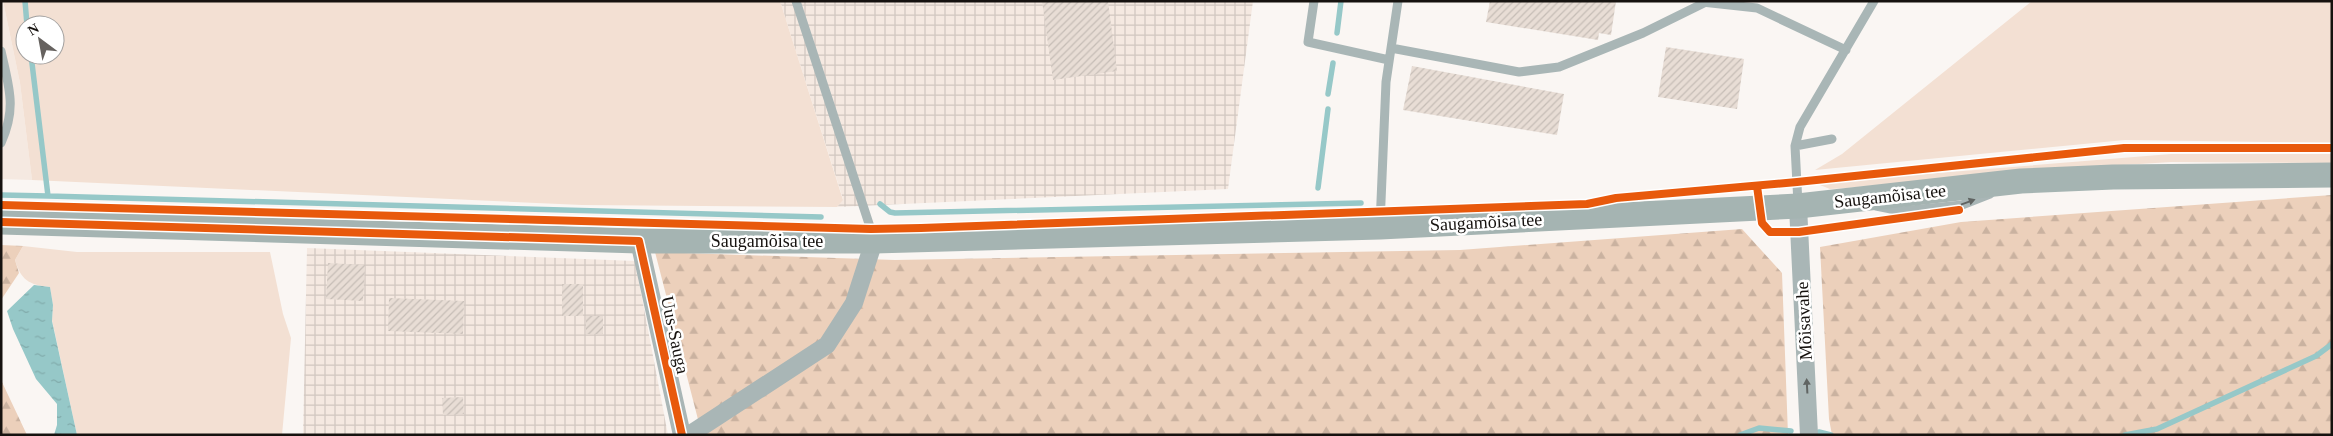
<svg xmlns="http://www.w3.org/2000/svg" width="2333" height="436" font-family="Georgia,serif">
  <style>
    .built { fill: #f5e9e1 }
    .industrial { fill: url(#industrial-grid) }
    .grass { fill: #f3e0d3; fill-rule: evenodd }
    .forest { fill: url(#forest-firs) }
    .water { fill: url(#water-ripples) }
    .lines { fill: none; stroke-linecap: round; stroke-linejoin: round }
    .stream { stroke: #96c8c8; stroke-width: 5.5 }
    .building { fill: url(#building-hatch) }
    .lane { stroke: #a9b6b6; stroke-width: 9 }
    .street { stroke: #a9b6b6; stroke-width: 18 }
    .secondary { stroke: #a5b4b2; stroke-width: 25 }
    .cycleway-casing { stroke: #fff; stroke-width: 11 }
    .cycleway { stroke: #e8590c; stroke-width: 8 }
    .oneway { fill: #606462 }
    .labels { text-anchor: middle; stroke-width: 5; stroke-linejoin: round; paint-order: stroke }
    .street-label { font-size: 18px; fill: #16120f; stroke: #fff }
  </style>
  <defs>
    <pattern id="industrial-grid" width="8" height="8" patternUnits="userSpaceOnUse" patternTransform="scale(1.25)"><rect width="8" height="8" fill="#f5e9e1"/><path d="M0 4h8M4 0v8" fill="none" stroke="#d1c7c0"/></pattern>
    <pattern id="forest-firs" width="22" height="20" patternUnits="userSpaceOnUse" patternTransform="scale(1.25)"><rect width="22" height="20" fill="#ecd0bb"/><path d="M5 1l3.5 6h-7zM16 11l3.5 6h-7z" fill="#cab2a0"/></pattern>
    <pattern id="water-ripples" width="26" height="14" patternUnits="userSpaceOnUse" patternTransform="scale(1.25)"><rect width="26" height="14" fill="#96c8c8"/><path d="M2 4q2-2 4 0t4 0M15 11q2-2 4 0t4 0" fill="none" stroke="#81abab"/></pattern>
    <pattern id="building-hatch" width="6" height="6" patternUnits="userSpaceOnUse" patternTransform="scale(1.25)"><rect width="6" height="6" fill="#e8ddd5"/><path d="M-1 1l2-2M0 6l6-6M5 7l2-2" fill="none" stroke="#c6bdb6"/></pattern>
  </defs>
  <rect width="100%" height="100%" fill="#faf6f3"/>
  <path class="built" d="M1,1H3L20,83L32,180L1,179Z"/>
  <path class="industrial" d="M780,1H1253L1228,189L837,207L843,199Z
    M307,248L635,261L668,435H303Z"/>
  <path class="grass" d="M3,1H780L843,200L837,207L582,205L32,180L20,83ZM25,25H55V55H25Z
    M2032,1H2332V143L2125,140L1815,170L1842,154Z
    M2171,154H2332V163L2171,162L2026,171L1847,188L1830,189L1820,185L1839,181Z
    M23,246L77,252H270L283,314L291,338L282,435H77L52,320L53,305L50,287C29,285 21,280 15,260Z"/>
  <path class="forest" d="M2332,195V435H1832L1829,419L1820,247L1961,222Z
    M1742,229L1782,273L1788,435H702L655,252L895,260L1460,250Z
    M1,245L23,246L15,260L19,273L1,300Z
    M1,380L27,435H1Z"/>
  <path class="water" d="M34,285L50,287L53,305L52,321L77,435H54L57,425V404L36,379L13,329L7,311Z"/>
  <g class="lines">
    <path class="stream" d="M25,1L27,25
      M1337,33L1341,1
      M31,55L48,196L821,217
      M1328,94L1333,63
      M1318,188L1328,109
      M1,195L48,196
      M880,204L890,212L895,213L1361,203
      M1819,432L1831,435
      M1740,435L1759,428L1791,431
      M2125,435L2157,429L2316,356L2332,344"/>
  </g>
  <path class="building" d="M1042,1H1108L1117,71L1053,80Z
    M1490,1H1616L1611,35L1599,33L1598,40L1486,22Z
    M1666,47L1744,59L1737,109L1658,97Z
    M1412,66L1564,94L1557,135L1403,110Z
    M328,263L365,265L363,301L326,299Z
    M562,284H583V316H562Z
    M389,298L464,301L463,334L388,331Z
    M586,316H603V334H586Z
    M463,397L464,414L443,415L442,398Z"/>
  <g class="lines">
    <path class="lane" d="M796,1L874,239
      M1314,1L1308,42L1389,60
      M1702,2L1757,8L1846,50
      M1391,48L1519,72L1559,67L1643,33L1706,2
      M1,51C9,88 17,107 1,143
      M1795,146L1832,139
      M1798,204L1795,146L1800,127L1874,1
      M1876,206L1901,211L1962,205L1990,194
      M1380,225L1386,82L1398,1"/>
    <path class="street" d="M1798,206L1809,435
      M639,241L682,435
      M689,435L827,345L854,303L874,241"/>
    <path class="secondary" d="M1,222L639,241H874L1380,227L1798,206L2021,181L2113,177L2332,175"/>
    <g class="cycleway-casing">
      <path id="cycleway" d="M1757,186L1762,223L1770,232H1799L1959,210
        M1,205L871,229L921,228L1587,204L1616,198L1797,182L2124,148H2332
        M1,222L639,241L682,435"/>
    </g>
    <use href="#cycleway" class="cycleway"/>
  </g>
  <defs><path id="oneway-solid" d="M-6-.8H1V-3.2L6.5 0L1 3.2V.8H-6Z" transform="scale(1.25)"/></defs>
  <g class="oneway">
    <use href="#oneway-solid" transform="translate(1968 202) rotate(-20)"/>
    <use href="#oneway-solid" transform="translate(1807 386) rotate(-93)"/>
  </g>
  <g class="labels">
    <g class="street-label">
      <text transform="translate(1890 196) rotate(-6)" y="6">Saugamõisa tee</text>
      <text transform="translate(1486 222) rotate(-3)" y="6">Saugamõisa tee</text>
      <text x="767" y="247">Saugamõisa tee</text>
      <text transform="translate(1804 321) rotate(-93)" y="6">Mõisavahe</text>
      <text transform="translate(675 335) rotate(78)" y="6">Uus-Sauga</text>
    </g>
  </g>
  <rect width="2333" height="436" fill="none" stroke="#16120f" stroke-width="5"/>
  <g transform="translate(40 40) rotate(328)"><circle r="24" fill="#ffffff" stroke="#a2a09f"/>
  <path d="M0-4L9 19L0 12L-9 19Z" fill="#66625f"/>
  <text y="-8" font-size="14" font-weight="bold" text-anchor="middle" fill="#16120f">N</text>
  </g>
</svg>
